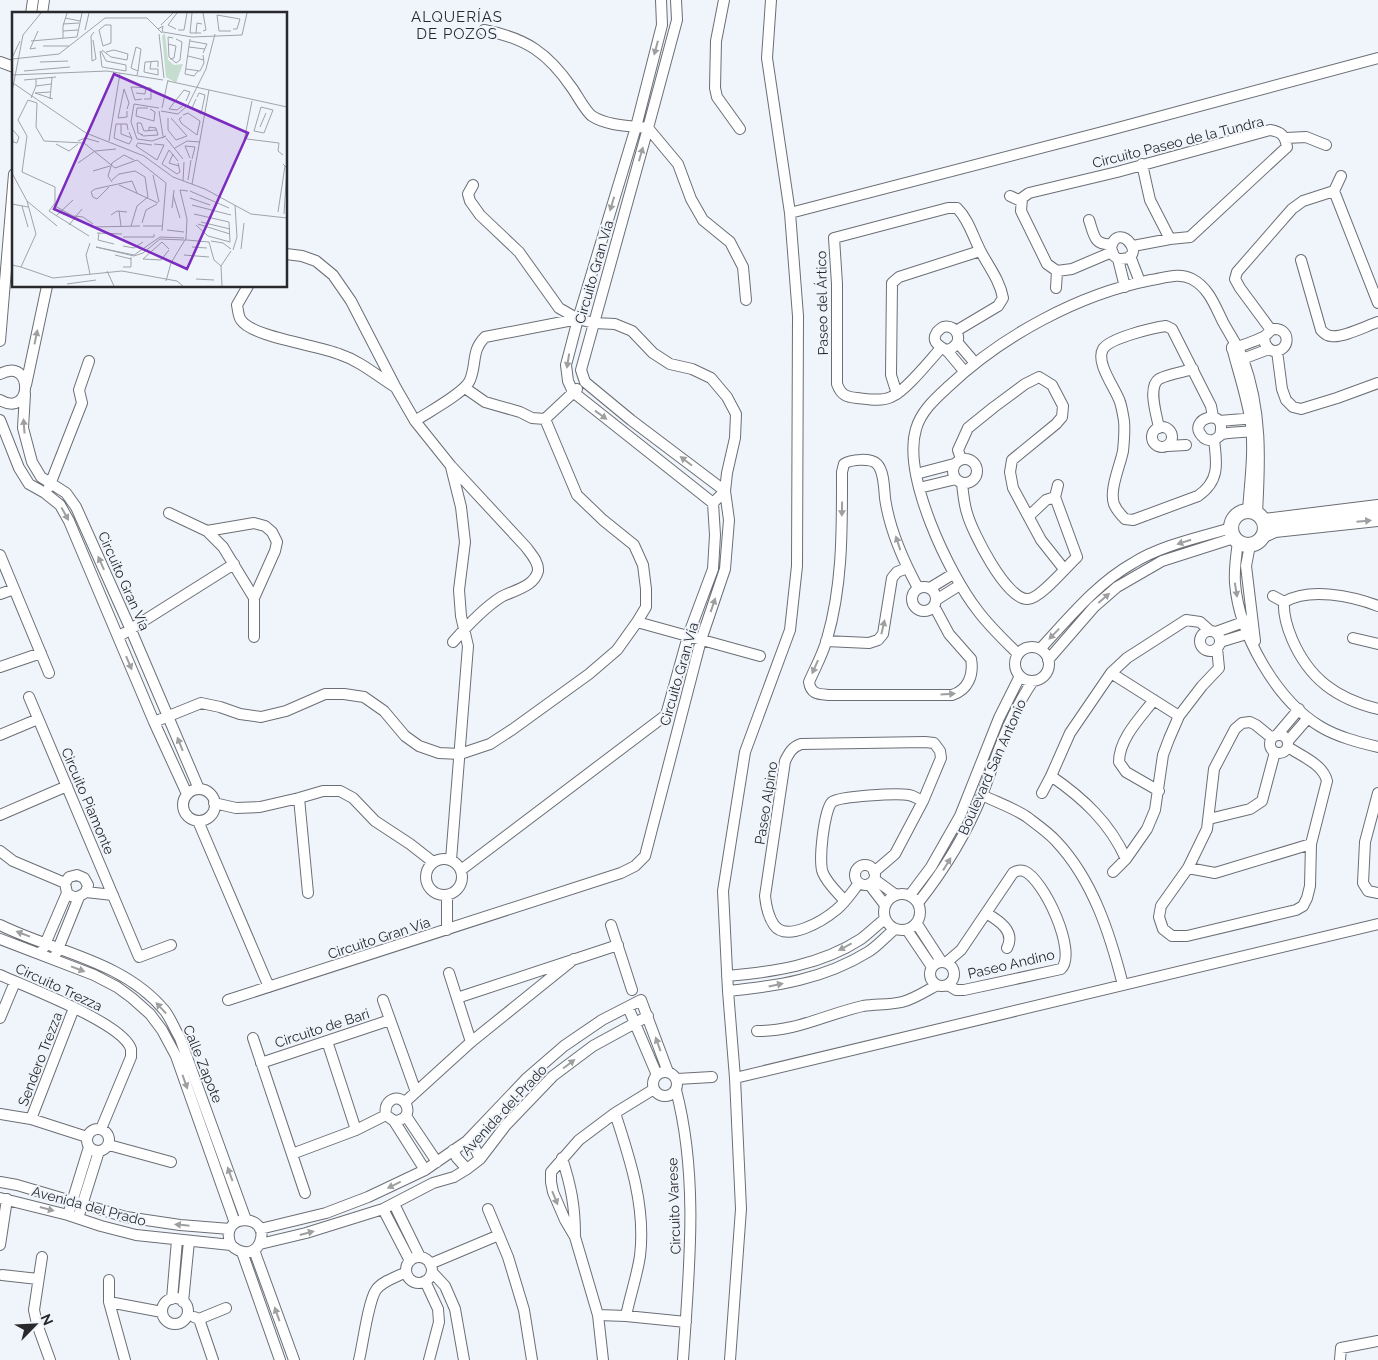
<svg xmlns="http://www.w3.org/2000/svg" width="1378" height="1360" font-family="Raleway,sans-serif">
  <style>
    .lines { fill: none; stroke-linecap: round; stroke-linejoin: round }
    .street-casing { stroke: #6b6f75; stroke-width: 12 }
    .secondary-casing { stroke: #6b6f75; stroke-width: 16 }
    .street { stroke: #fff; stroke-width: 10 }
    .secondary { stroke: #fff; stroke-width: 14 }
    .oneway { fill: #9e9fa0 }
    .labels { text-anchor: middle; stroke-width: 4; stroke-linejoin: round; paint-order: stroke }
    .street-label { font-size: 14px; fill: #28292c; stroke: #f0f5fc }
    .neighbourhood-label { font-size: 15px; letter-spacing: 1px; fill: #28292c; stroke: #f0f5fc }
    .inset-road { fill: none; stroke: #a0a3a9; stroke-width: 1 }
    .view { fill: #7b2cbf; fill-opacity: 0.15; stroke: #7b2cbf; stroke-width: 2.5 }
    .inset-edge { fill: none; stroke: #28292c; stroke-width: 2.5 }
  </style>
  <rect width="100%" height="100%" fill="#f0f5fc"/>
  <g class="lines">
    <g class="street-casing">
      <path id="street" d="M661,0L662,25L636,127L578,319L566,365L568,381L573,392L713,503L715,535L713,569L688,636L666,715
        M724,0L716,41L715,88L717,97L740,129
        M31,14L33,0
        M42,14L44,0
        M484,30C526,38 548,53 572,88C577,95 586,112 592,116C607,126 631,126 648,128L678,164L691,199L703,220L730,242L743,267L746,300
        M0,62L14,67
        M1286,138L1306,137L1326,145
        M1142,164L1150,200L1170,239
        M473,185L468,194L470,201L480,215L519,252L559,308L578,319
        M1334,191L1341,176
        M1010,196L1021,201
        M790,213L1110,130L1378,58
        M1089,220C1094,235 1094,246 1112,244
        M1112,252L1072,269L1057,271L1047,264L1021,211L1022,198L1029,193L1117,172L1270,130C1281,132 1285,135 1287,147L1190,237L1170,239L1133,246
        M286,254L302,256L316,261L333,275L351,301L396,388L415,421L451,466L526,547C531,554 539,562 538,571C534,587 514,590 501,597C484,608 466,627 453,642
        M1130,256L1140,282
        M1118,259C1152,261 1118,218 1111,248L1114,256L1118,259L1125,287
        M1301,260L1321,330C1324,333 1326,336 1331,336C1343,338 1366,326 1378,322
        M248,286L237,305C238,309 238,316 241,320C252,337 317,345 339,354C360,361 376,375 395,387
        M1056,288L1057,271
        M1271,330L1240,288L1235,279L1237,272L1292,209L1303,201L1334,191L1378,303
        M0,341L14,174
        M958,343L975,363
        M1232,347C1238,371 1246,394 1250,418C1255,449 1250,480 1248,511
        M941,348C930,360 905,392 891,397C881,402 867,399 857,398C846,397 841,395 837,384V284L834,238L948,208H957C969,220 973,237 981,252C989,267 1000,281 1003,298L998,306L956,331
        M1232,349C1240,346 1259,340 1265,336C1269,333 1269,330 1274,329C1291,328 1291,352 1273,351C1266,348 1263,343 1265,336
        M947,350C966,345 958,323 943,327C941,328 938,331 937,332C929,344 944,347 949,353C954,359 959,365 964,371
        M1277,351L1282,389L1286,400L1293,407L1301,409L1337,398L1378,383
        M1237,361L1269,349
        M0,374C34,356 33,419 0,400
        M26,385L47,286
        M465,388L485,402L520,412L532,418L545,419
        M25,394L23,428L32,462L41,477L66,493L76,507L131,630L199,789
        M897,394L891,375L892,283L899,277L980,251
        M1213,417L1211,406L1172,329L1166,326C1152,328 1110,338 1103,349C1095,363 1116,389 1120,402C1122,408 1123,415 1124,421C1125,431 1124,441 1123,451C1120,466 1109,490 1114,504C1116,509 1121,515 1125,519L1133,520L1198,496C1220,481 1217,463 1214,440
        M545,419L577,389
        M0,420L19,468L29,484L45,493L60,505L69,521L154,722L187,794
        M415,421C428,412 465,393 470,380C477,363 471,351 485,337L578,319L594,323L615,324L632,331L653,353L670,364L692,369L711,378L727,397L736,414L735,438L727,473L725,491L713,503
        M1219,421L1256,418
        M1152 437a10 10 0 1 1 20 0a10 10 0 1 1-20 0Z
        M1159,428C1157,416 1147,387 1159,379C1168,374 1183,372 1193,369
        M1220,435C1228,405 1186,419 1202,436C1204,439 1209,441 1213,440C1217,439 1219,436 1222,434C1233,432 1246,432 1257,431
        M1167,446L1186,445
        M961,459L958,450L968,428L994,407L1025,384L1039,377L1052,385L1063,406L1062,417L1056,424L1012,460L1010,472L1013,488L1041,540L1064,569
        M953 471a12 12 0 1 1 24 0a12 12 0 1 1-24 0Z
        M916,474L954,464
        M962,483C963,493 964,504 967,513C972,532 1007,601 1028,599C1040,599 1067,566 1077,557L1055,497L1046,500L1029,516
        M49,487L82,403L79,390L89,361
        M919,488L956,479
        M1055,497L1058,485
        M169,513L207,531L223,547L254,598V637
        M207,531L254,523L265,526L272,532L277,542L275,551L254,598
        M1238,542C1236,556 1234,569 1235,583C1239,634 1276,700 1321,727C1338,737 1358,742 1378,747
        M1250,545L1246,566L1255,641
        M0,555L49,673
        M912 599a12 12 0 1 1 24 0a12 12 0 1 1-24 0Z
        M918,588C904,562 889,527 885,498C884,488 884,471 877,464C871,458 851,459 844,464L842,472C842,528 843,584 827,639C823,654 815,668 809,682C811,695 819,694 830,695H952C968,690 974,675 971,659L949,634L934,606
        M930,588L953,574
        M0,594L14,589
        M1273,596L1284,602
        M936,600L960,585
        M1378,606C1352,596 1310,587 1284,602C1283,615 1287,627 1292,639C1309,679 1337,699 1378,709
        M637,622L760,656
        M1209,630L1200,622L1186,620L1127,658L1111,673L1070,733L1051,776C1083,798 1110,823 1126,859L1147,829L1155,810L1163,755L1169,739L1179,716L1202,686L1219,668L1217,648
        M1200 641a10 10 0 1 1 20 0a10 10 0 1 1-20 0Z
        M1216,632L1249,620
        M118,637L234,564
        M1353,638L1378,644
        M826,641L869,643L878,640L883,634L892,578L897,572L907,568
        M1220,642L1253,632
        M1015 664a17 17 0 1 1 34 0a17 17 0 1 1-34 0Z
        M1040,649C1069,618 1096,584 1133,563C1162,545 1198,538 1231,528
        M1018,654C1004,640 990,627 978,611C949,574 902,476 916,429C921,411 936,398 949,386C1002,336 1079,294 1151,280C1165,278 1179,272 1192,279C1209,288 1215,306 1223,322C1230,335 1238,346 1243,359C1262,411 1260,459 1257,513
        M1048,660L1094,607L1117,587L1162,561L1234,538
        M0,667L41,653
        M1111,673L1179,716
        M29,697L139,957L171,945
        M1154,700C1140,718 1119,739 1119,762L1126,772L1159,791
        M154,722L201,703L220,707L240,714L261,717L286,711L325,694H344L364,697L384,711L405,736L419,746L439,753L460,754L490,744L513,729L589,674L617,650L637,622L646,607V589L643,565L634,545L603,520L577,495L545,419
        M1270 744a9 9 0 1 1 18 0a9 9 0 1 1-18 0Z
        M0,735L38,719
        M1277,735L1299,709
        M1272,738L1256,725L1250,722L1242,723L1235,729L1214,769L1207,829L1188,868L1161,906L1159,917L1163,929L1172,936H1187L1296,910L1303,906L1307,898L1310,886L1311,844L1327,781C1323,764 1301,756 1288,747
        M1288,741L1308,718
        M183 805a16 16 0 1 1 32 0a16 16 0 1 1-32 0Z
        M1042,793L1051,776
        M1378,793L1365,842L1363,883L1368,891L1378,893
        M982,795C996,802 1014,808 1027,817C1036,824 1048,832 1056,841C1093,880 1110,934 1123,985
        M299,798L308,893
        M214,803L236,808L260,807L299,798L323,791H340L353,798L375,821L410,844L433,862
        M0,815L67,786
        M1209,819L1250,809L1262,801L1275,752
        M198,821L269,987
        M0,851L13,861L65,883
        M426 877a18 18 0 1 1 36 0a18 18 0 1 1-36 0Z
        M451,860L468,646L461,616L459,590L465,542L461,507L451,467
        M855 875a10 10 0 1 1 20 0a10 10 0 1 1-20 0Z
        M1188,868L1215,873L1311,844
        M461,870L666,715
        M1113,872L1126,859
        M874,879L896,895
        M859,883C852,892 845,903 836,910C824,920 787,943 774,925C768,916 766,906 765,896L785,761C789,753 792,747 801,744L925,742L934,743L940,751L941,758L923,801L895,854L874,872
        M869,884L885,905
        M86,892L113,895
        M884 912a18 18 0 1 1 36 0a18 18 0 1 1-36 0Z
        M910,895L931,867L960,816L999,718L1020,676
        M447,896V930
        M844,900C837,892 827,883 823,873C818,863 824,810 832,802C840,796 897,793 909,795C914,796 918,799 923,801
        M918,903C944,870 966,835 982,795C997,756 1009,715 1033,681
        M986,913C998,920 1016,931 1007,948
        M917,924L941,961
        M0,925C55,952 124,961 165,1011C171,1019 175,1030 180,1038L246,1220
        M611,925L632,990
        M907,930L932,967
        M0,939L94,975L117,987L132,998L150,1014L162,1030L176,1056L235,1223
        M43,949L67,893L65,883L69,877L77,875L84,878L88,885L86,892C78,898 74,899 67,893
        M56,954L79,897
        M930 974a12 12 0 1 1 24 0a12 12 0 1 1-24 0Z
        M947,962L961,950L1013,873C1016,871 1020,870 1024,871C1044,879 1078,953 1061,969L964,990H956L948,985
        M449,973L471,1042
        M0,975C26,987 123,1023 131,1049C131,1050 131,1056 131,1057L101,1129
        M727,976C774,972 821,965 861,939C869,933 877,925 885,919
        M728,991C778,986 824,979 868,952C878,946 886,936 895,929
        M457,998L618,945
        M228,1000L621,873L635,866L645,856L701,640L725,569L729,520L725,491L631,420L585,382L581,370L648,128L677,20L676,0
        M383,1000L416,1092
        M628,1007L657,1075
        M0,1018L15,982
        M757,1031C795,1032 827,1014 863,1006C876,1004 889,1005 902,1002C914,999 926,991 937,985
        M253,1038L305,1193
        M327,1041L356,1130
        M261,1063L390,1020
        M653 1084a12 12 0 1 1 24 0a12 12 0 1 1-24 0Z
        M735,1078L1378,924
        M677,1079L712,1077
        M676,1090C699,1178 689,1271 683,1360
        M405,1102L471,1042L574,959
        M615,1113C630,1159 646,1207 640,1256C637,1276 630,1296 626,1316
        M0,1114L31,1119L87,1137
        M406,1116L437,1162
        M31,1119L74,1008
        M394,1121C419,1119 404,1090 390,1101C385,1105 385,1110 386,1115L394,1121L425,1170
        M87 1140a11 11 0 1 1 22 0a11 11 0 1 1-22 0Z
        M467,1141L474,1146L480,1159
        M109,1145L171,1162
        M453,1150L457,1158L467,1169
        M292,1154L356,1130L386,1115
        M562,1158C571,1186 575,1206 575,1235
        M0,1182L17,1185L126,1217L180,1225L230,1229
        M0,1198L68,1215L101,1226L136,1235L231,1245C240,1254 255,1256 260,1242C271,1213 217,1212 231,1245
        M394,1204L420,1257
        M383,1209L410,1261
        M488,1209L508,1257L524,1310L532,1360
        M68,1215L89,1147
        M78,1218L99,1151
        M260,1229L326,1213L368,1197L425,1170L467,1141L527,1078L564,1046L602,1020L641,1000L668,1072
        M260,1244L306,1233L383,1209L433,1183L454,1177L467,1169L480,1159L506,1125L553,1076L593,1046L648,1016
        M0,1245L7,1199
        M254,1250L294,1360
        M242,1252L280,1360
        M42,1257L34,1310L37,1324L50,1360
        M406 1270a13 13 0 1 1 26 0a13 13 0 1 1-26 0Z
        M430,1264L499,1235
        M432,1272L445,1286L455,1309L464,1360
        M2,1275L38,1279
        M109,1280V1302L125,1360
        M425,1281L438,1309L439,1322L429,1360
        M162 1311a13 13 0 1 1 26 0a13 13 0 1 1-26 0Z
        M172,1299L177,1240
        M109,1302L162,1312
        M183,1302L189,1241
        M598,1315L626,1316L686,1322
        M194,1317L199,1319L226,1308
        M199,1319L213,1360
        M359,1360C363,1344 368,1302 376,1290C382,1281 397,1277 406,1272
        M603,1360L598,1315L575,1237L565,1220L553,1192L551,1182V1172L579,1140L615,1113L654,1089
        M730,1360L741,1209L735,1078L728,991L723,891L745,752L790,630L797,566L798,316L790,213L767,58L771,0
        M1340,1360L1341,1348L1378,1341"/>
    </g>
    <g class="secondary-casing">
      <path id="secondary" d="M1231 528a17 17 0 1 1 34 0a17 17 0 1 1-34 0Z
        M1264,521L1378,507
        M1264,535L1275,530L1378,519"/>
    </g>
    <use href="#street" class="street"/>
    <use href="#secondary" class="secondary"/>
  </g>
  <defs><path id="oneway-solid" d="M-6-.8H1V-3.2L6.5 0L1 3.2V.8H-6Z" transform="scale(1.25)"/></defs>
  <g class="oneway">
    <use href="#oneway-solid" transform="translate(656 48) rotate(105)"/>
    <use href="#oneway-solid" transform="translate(641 154) rotate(-74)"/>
    <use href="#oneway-solid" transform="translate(612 204) rotate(107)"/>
    <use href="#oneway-solid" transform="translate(36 337) rotate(-78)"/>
    <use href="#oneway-solid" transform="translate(568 361) rotate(99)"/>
    <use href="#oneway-solid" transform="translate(601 415) rotate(36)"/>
    <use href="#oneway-solid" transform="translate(24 426) rotate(-94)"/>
    <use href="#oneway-solid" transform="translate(686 461) rotate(-143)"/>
    <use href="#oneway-solid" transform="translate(842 509) rotate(91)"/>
    <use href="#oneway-solid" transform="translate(65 514) rotate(61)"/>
    <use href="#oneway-solid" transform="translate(1364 521) rotate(-5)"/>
    <use href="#oneway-solid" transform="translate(1184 542) rotate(162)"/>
    <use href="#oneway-solid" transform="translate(898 543) rotate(-108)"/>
    <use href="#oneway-solid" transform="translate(101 563) rotate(-114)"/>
    <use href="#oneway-solid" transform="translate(1236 590) rotate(81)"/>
    <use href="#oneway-solid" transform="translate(1104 598) rotate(-41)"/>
    <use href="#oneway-solid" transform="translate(713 605) rotate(-71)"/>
    <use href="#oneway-solid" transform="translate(883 627) rotate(-77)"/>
    <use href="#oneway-solid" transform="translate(1054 634) rotate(134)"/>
    <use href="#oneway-solid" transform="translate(129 663) rotate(67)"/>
    <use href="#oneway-solid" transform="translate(815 667) rotate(114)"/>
    <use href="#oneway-solid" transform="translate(948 694) rotate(-4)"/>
    <use href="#oneway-solid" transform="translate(180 744) rotate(-112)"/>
    <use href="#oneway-solid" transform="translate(947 864) rotate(-58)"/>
    <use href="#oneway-solid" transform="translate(23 934) rotate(-159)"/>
    <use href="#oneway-solid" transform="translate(845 947) rotate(152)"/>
    <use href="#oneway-solid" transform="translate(78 969) rotate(21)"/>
    <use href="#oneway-solid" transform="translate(776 985) rotate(-12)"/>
    <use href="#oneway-solid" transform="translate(161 1008) rotate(-133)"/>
    <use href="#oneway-solid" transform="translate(658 1044) rotate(-110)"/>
    <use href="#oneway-solid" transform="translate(569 1064) rotate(-37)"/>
    <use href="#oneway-solid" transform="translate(185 1082) rotate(70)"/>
    <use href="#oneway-solid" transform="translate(230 1174) rotate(-110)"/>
    <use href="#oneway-solid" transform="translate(394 1185) rotate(154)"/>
    <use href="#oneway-solid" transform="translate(555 1198) rotate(68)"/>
    <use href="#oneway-solid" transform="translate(47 1209) rotate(15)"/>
    <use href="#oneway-solid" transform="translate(182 1225) rotate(-174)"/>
    <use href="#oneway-solid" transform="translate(307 1233) rotate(-15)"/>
    <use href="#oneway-solid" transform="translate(277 1314) rotate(-110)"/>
  </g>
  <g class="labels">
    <g class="street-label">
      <text transform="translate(1178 142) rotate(-14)" y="5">Circuito Paseo de la Tundra</text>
      <text transform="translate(594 272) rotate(-74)" y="5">Circuito Gran Vía</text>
      <text transform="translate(822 303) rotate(-91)" y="5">Paseo del Ártico</text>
      <text transform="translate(124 581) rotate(66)" y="5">Circuito Gran Vía</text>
      <text transform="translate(679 674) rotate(-74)" y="5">Circuito Gran Vía</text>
      <text transform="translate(992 767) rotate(-66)" y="5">Boulevard San Antonio</text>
      <text transform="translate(88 801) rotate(67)" y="5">Circuito Piamonte</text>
      <text transform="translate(766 803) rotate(-81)" y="5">Paseo Alpino</text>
      <text transform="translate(379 938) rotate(-18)" y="5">Circuito Gran Vía</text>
      <text transform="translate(1011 964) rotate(-13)" y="5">Paseo Andino</text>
      <text transform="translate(59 987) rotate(25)" y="5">Circuito Trezza</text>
      <text transform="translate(322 1028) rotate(-18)" y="5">Circuito de Bari</text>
      <text transform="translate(40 1059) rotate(-69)" y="5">Sendero Trezza</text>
      <text transform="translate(203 1064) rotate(68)" y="5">Calle Zapote</text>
      <text transform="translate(504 1110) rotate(-47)" y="5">Avenida del Prado</text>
      <text transform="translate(89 1206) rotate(15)" y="5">Avenida del Prado</text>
      <text transform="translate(674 1206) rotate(-92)" y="5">Circuito Varese</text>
    </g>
    <g class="neighbourhood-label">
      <text x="457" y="22">ALQUERÍAS<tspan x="457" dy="17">DE POZOS</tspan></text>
    </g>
  </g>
  <g transform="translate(12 12)">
    <rect width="275" height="275" fill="#f0f5fc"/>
    <path d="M153,21L156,48L162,53L171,52L164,71L154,65L150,24Z" fill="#c5ddcf"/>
    <path class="inset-road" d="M180,1L178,21H189M53,6L68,9M51,12L67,11M93,13H99V31L91,34L87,18ZM149,13L161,1M164,17L156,13L165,1M73,18L77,1M166,18H172L175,1M51,19L66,18M191,19L194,18L191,1M219,19H207L205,3L228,7L225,17H221M151,20L180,25L230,23L235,1M184,21L185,11L190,12M147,22L152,66M51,26V14L55,1M161,26L156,25L157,45L164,51L168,48L170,30L164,27M178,27L173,62L182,64L186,59M81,28L84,47L80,49L79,24L82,20M19,29L65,25L70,1M178,29L195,32L191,41M156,32L164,34L162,46L158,47M31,34H57M177,35L193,37M24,36L18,37L26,19M90,38L99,45L115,48L116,42L102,38L94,40M88,39L90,55L114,59V53L94,49L89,39M176,44L192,48M0,46L8,29M0,47L47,42L93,6H135L150,21L151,14L146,17M28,50L56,49M139,50L138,57H146V63L132,60L133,50H134L146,49V55M174,57L188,59L192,51L191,43M12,59L58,55M0,63L95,59L151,68M125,63L126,59L129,37L124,35L119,56L126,59M12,68L44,65M156,69L275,95M1,71L74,121L132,144L161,165L193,177L239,202L275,206M24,74L39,72M0,80L11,23L29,1M23,81L41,87M23,81L38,80M124,81L133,82L134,75M19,86L24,74V67M38,87L40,65M130,87L123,88L119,75L139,76V87H132M184,87L180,96L189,102L193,83L187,81L185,85M173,92L165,98L157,97L172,78L178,80L174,89M249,95L261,98L252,121L242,119ZM136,96H125L124,104L142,109L143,100L138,97M147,96L122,92L119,110L125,127L140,129L154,124L150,126M150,96L156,68M115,99V105L106,106L112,77L117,91L115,97M147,99L151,124M149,99L166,102L176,93L194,57L203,22M170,105L167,107L170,112L185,123L188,109L176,101L171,103M156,106V118L164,128L175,124L159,106M109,112V122L120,126M248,115L254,101M0,117L7,125L5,131L1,130L0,120M116,118L115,112H104L102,126L117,132L120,127L117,120M129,123H131L126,121L125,111H129L132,119L144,118M131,124L146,123L144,116L137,115V119M154,126L171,147M235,127L267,131L266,139L271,143M66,129L73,126L87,130M97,129L108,61M232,129L240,89M44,132L57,139L66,132M140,133L126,131L124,134L145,148L152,133L142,132M163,136L175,129L188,130M161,142L157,151L167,154M178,146L173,134L183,135L180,147M166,149L157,138L150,152L165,162L168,160L166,151M66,151L83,139L104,137M271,152L275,156L272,202M81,159L98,154M0,161L15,189L24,222L9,255L0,253M141,163L147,190M100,168L107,162L123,159L133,165L136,185L125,194L119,214M176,168L179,148M171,169L172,150M100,170L96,164L100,151L112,143L122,148M180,172L197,78M107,173L146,191M97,175L85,187L81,185L79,180L83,177L120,169L125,181M178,179L217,196M161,183L168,206M178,186L198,193M15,189L45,214M43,191L37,199L77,224M0,192L16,195M180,193L219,203M10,194L16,215M160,196L162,178M107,199L109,214M266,200L273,154M182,202L217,210L218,230L196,224L184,213M99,203L105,199L115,200M44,204L61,188M62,204L71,205L81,212M189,210L218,217M130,211L134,198L145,192M186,212L218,222M57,213L70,197M79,214L43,194V175L10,160L15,124L6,108L16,88L25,91L24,115L32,129L72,131L103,156L125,148L154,171L150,219M131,214H150M81,215L128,214M155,218L172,220M85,221L110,222M87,221L86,228L102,232M111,225H142V222M174,226L175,207L168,178L176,179M172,228L148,227L131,241L122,244L84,235L122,243L148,225L172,226M175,228L197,230M199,229L211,231L219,237M197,230L202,248L209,254M78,231L74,243L78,262M111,234L122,236L131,230M180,235L195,236M157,237L150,230L131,247L149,248L157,238M229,237L232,211M221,238L225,225L223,193M103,243L119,247M172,243L197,245M9,255L41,266L110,259L165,269L171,274M111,255H119V245M95,259L102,274M184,267L202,268M154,269L159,251L174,226V229M55,272L84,268M210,274L209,254L219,239"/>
    <path class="view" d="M102,62L236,121L175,257L42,197Z"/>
    <rect width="275" height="275" class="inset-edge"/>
  </g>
  <g transform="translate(35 1325) rotate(66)" stroke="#f0f5fc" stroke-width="4" paint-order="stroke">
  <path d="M0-4L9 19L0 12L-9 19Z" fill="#28292c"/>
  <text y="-8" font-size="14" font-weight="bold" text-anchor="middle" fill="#28292c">N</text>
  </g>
</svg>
